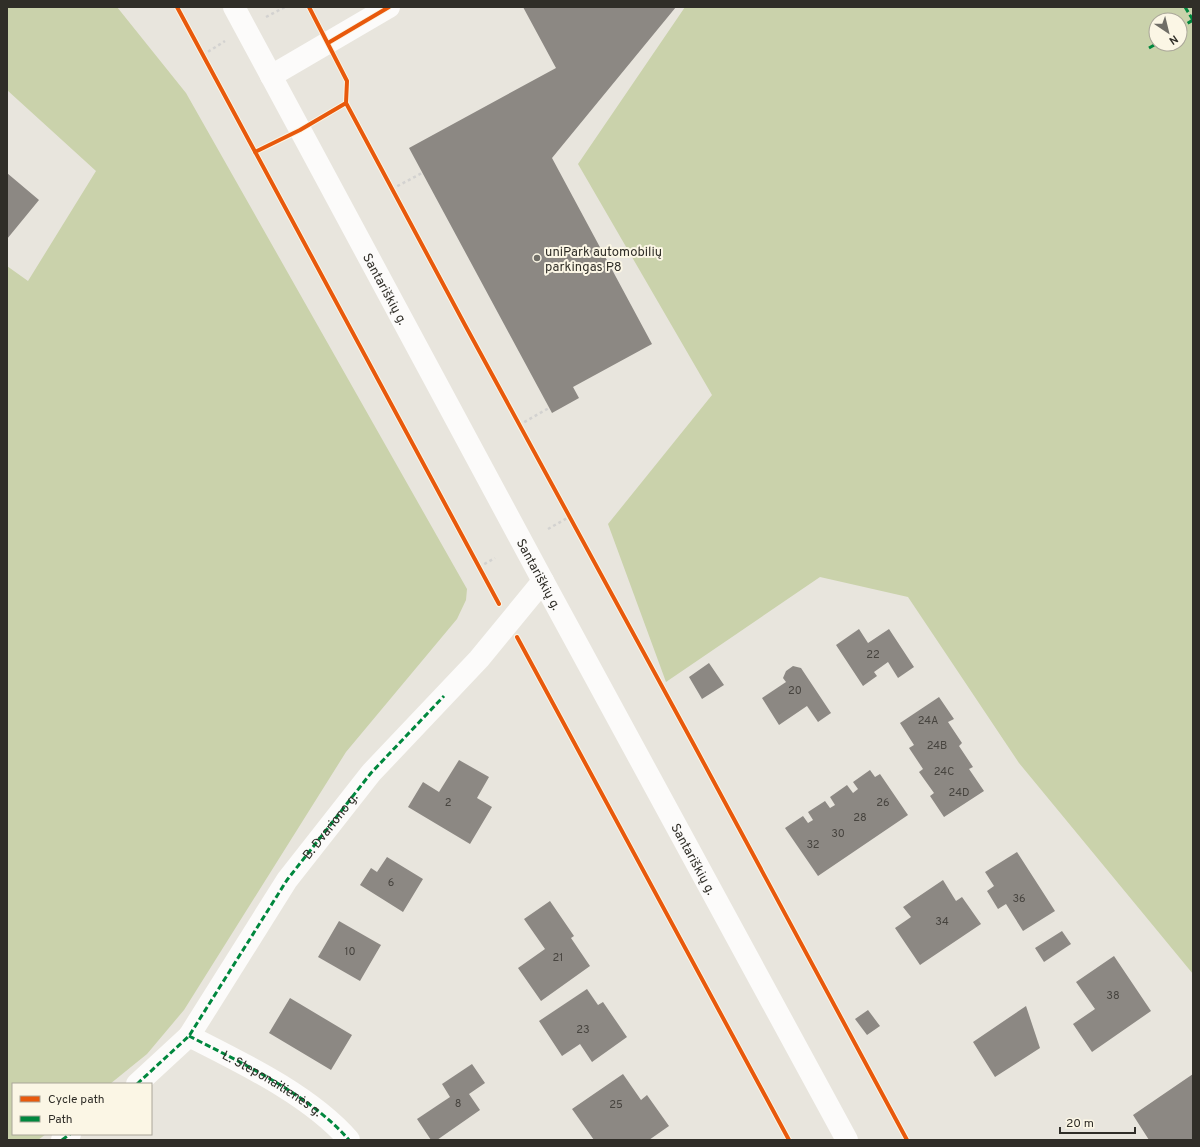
<svg xmlns="http://www.w3.org/2000/svg" width="1200" height="1147" font-family="Overpass,sans-serif">
  <style>
    .green { fill: #cad2ab; fill-rule: evenodd }
    .building { fill: #8c8883 }
    .lines { fill: none; stroke-linecap: round; stroke-linejoin: round }
    .path { stroke: #d3d2d0; stroke-width: 2.5; stroke-dasharray: 3 3; stroke-linecap: butt }
    .minor { stroke: #fcfbfa; stroke-width: 22 }
    .secondary { stroke: #fcfbfa; stroke-width: 22 }
    .quiet { stroke: #00873e; stroke-width: 3; stroke-dasharray: 6 3; stroke-linecap: butt }
    .cycleway-casing { stroke: #fbf6e5; stroke-width: 6 }
    .cycleway { stroke: #e8590c; stroke-width: 4 }
    .poi-dot { fill: #706e67; stroke: #fbf6e5; stroke-width: 1.5 }
    .labels { text-anchor: middle; stroke-width: 4; stroke-linejoin: round; paint-order: stroke }
    .number-label { font-size: 11px; fill: #47443f }
    .poi-label { font-size: 13px; fill: #302e28; stroke: #fbf6e5; text-anchor: start }
    .street-label { font-size: 13px; fill: #302e28; stroke: #fbf6e5 }
  </style>
  <rect width="100%" height="100%" fill="#e8e5dd"/>
  <path class="green" d="M7,7H117L186,93L467,589L466,600L457,619L346,752L184,1010L147,1054L110,1084H13V1134H46L38,1140H7V266L28,281L96,171L7,90Z
    M685,7H1193V974L1019,763L908,597L820,577L666,682L608,524L712,395L578,164ZM1156,20H1180V44H1156Z"/>
  <path class="building" d="M523,7H676L552,158L652,344L573,387L579,398L552,413L409,148L556,68Z
    M7,173L39,200L7,239Z
    M859,629L868,643L889,629L914,667L898,678L888,662L874,672L877,676L863,686L836,645Z
    M709,663L724,685L702,699L689,677Z
    M793,666L801,668L831,713L818,722L807,706L779,725L762,698L786,682L783,678L786,671Z
    M939,697L954,719L948,722L962,743L959,746L973,767L969,769L984,791L944,817L930,796L934,793L919,772L923,769L909,748L914,745L900,723Z
    M459,760L489,777L477,798L492,807L470,844L408,807L423,782L439,792Z
    M870,770L875,777L880,774L908,815L818,876L785,828L803,816L808,823L813,820L808,812L825,801L830,808L835,805L830,797L847,785L853,793L858,789L853,782Z
    M1017,852L1055,911L1023,931L1006,904L998,909L987,891L994,886L985,872Z
    M387,857L423,879L403,912L360,885L371,868L377,872Z
    M943,880L956,901L962,897L981,924L920,965L895,928L911,917L903,907Z
    M550,901L574,936L571,938L590,966L541,1001L518,968L545,949L524,919Z
    M339,921L381,945L360,981L318,957Z
    M1062,931L1071,944L1044,962L1035,948Z
    M1114,956L1151,1011L1092,1052L1073,1024L1095,1009L1076,982Z
    M587,989L598,1005L603,1002L627,1037L592,1062L580,1044L562,1056L539,1021Z
    M290,998L352,1035L331,1070L269,1033Z
    M1026,1006L1040,1048L995,1077L973,1042Z
    M868,1010L880,1026L867,1035L855,1019Z
    M472,1064L485,1083L469,1094L480,1110L437,1140H431L417,1119L450,1097L442,1084Z
    M623,1074L641,1100L647,1095L669,1126L649,1140H594L572,1109Z
    M1193,1074V1140H1149L1133,1115Z"/>
  <g class="lines">
    <path class="path" d="M266,17L285,7
      M203,55L225,41
      M392,189L422,173
      M519,425L549,408
      M548,529L569,517
      M479,567L495,558"/>
    <g class="minor">
      <path d="M271,76L389,7"/>
      <path id="s1" d="M189,1036C242,1063 310,1095 349,1140"/>
      <path id="s2" d="M137,1084L189,1036L287,880L371,773L479,659L543,581"/>
      <path d="M62,1140L70,1134"/>
    </g>
    <path class="secondary" id="s3" d="M234,7L543,581L847,1140"/>
    <path class="quiet" d="M1185,7L1193,20
      M1180,28L1193,20
      M1149,48L1156,44
      M189,1036C242,1063 310,1095 349,1140
      M137,1084L189,1036L287,880L371,773L444,696
      M62,1140L70,1134"/>
    <g class="cycleway-casing">
      <path id="cycleway" d="M177,7L499,604
        M309,7L347,81L346,103L465,325L694,745L907,1140
        M328,43L389,7
        M255,152L300,130L346,103
        M517,637L789,1140"/>
    </g>
    <use href="#cycleway" class="cycleway"/>
  </g>
  <circle class="poi-dot" cx="537" cy="258" r="4"/>
  <g class="labels">
    <g class="number-label">
      <text x="873" y="658">22</text>
      <text x="795" y="694">20</text>
      <text x="928" y="724">24A</text>
      <text x="937" y="749">24B</text>
      <text x="944" y="775">24C</text>
      <text x="959" y="796">24D</text>
      <text x="448" y="806">2</text>
      <text x="883" y="806">26</text>
      <text x="860" y="821">28</text>
      <text x="838" y="837">30</text>
      <text x="813" y="848">32</text>
      <text x="391" y="886">6</text>
      <text x="1019" y="902">36</text>
      <text x="942" y="925">34</text>
      <text x="350" y="955">10</text>
      <text x="558" y="961">21</text>
      <text x="1113" y="999">38</text>
      <text x="583" y="1033">23</text>
      <text x="458" y="1107">8</text>
      <text x="616" y="1108">25</text>
    </g>
    <g class="poi-label">
      <text x="545" y="256">uniPark automobilių<tspan x="545" dy="15">parkingas P8</tspan></text>
    </g>
    <g class="street-label">
      <text dy="5" stroke="none"><textPath href="#s3" startOffset="320">Santariškių g.</textPath></text>
      <text dy="5" stroke="none"><textPath href="#s3" startOffset="644">Santariškių g.</textPath></text>
      <text dy="5" stroke="none"><textPath href="#s2" startOffset="324">B. Dvariono g.</textPath></text>
      <text dy="5" stroke="none"><textPath href="#s3" startOffset="968">Santariškių g.</textPath></text>
      <text dy="5" stroke="none"><textPath href="#s1" startOffset="96">L. Steponaitienės g.</textPath></text>
    </g>
  </g>
  <rect width="1200" height="1147" fill="none" stroke="#302e28" stroke-width="16"/>
  <rect x="12" y="1083" width="140" height="52" fill="#fbf6e5" stroke="#aaa699"/>
  <rect x="20" y="1096" width="20" height="6" fill="#e8590c" stroke="#aaa699"/>
  <text x="48" y="1103" font-size="12" fill="#302e28">Cycle path</text>
  <rect x="20" y="1116" width="20" height="6" fill="#00873e" stroke="#aaa699"/>
  <text x="48" y="1123" font-size="12" fill="#302e28">Path</text>
  <g transform="translate(1168 32) rotate(145)"><circle r="19" fill="#fbf6e5" stroke="#aaa699"/>
  <path d="M0-3L7 15L0 10L-7 15Z" fill="#706e67"/>
  <text y="-6" font-size="11" font-weight="bold" text-anchor="middle" fill="#302e28">N</text>
  </g>
  <path d="M1060 1127v6h75v-6" fill="none" stroke="#302e28" stroke-width="2"/>
  <text x="1066" y="1127" font-size="12" fill="#302e28" stroke="#fbf6e5" stroke-width="3" paint-order="stroke">20 m</text>
</svg>
